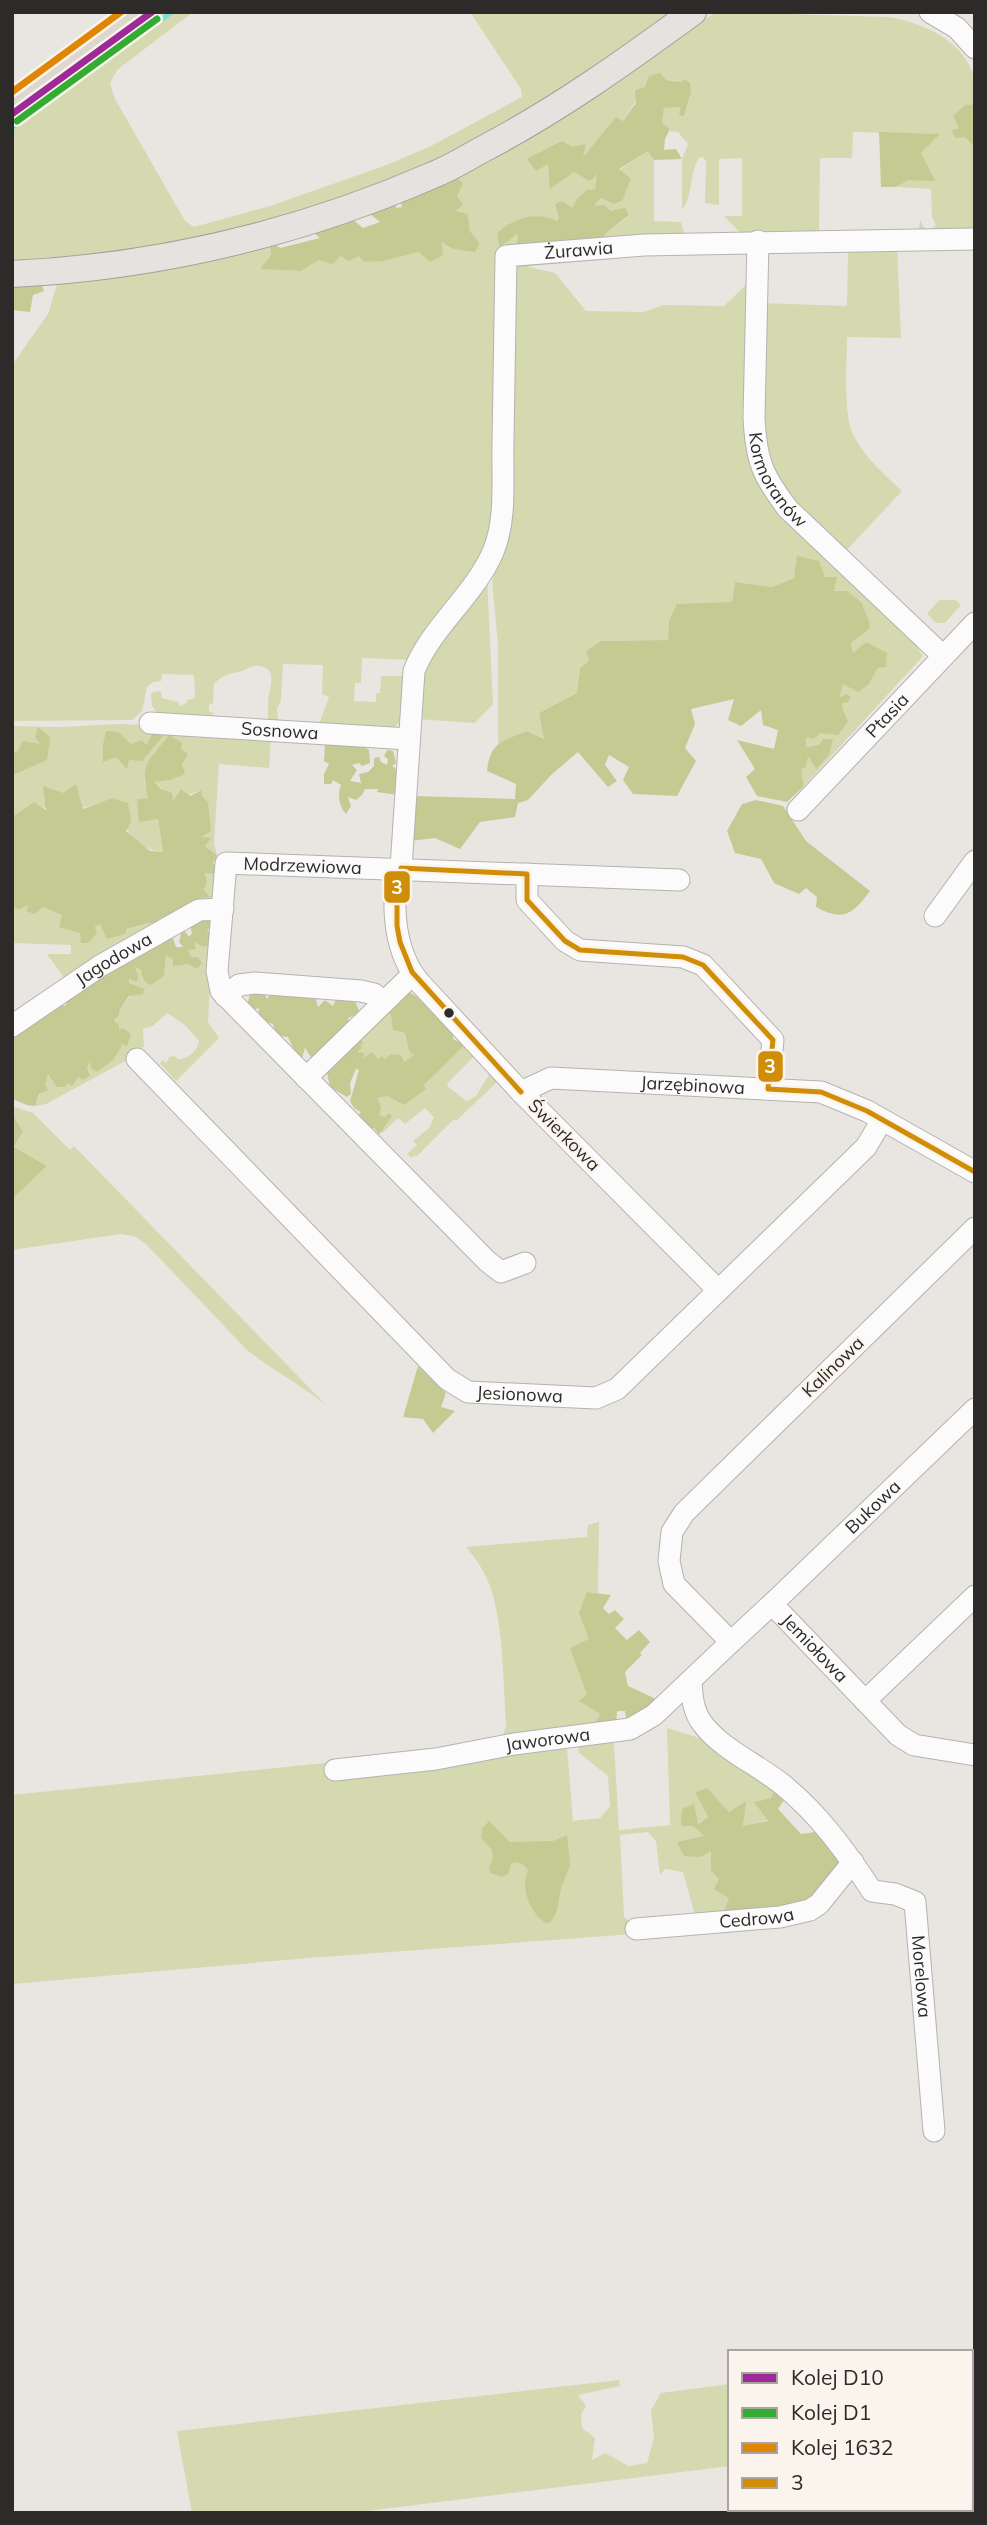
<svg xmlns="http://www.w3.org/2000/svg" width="987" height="2525" font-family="Mulish,sans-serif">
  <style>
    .built { fill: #ded7ce }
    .green { fill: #d5d9b0 }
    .forest { fill: #c4ca92 }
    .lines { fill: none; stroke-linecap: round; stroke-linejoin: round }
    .stream { stroke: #74dee0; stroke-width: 4.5 }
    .minor-casing { stroke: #b5b2af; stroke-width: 23 }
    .major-casing { stroke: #a89e99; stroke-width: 28 }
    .minor { stroke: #fcfbfb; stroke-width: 21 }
    .major { stroke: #e6e2df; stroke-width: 26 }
    .bus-1-casing { stroke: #faf4ed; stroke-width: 10 }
    .bus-1 { stroke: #cf8d08; stroke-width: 5 }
    .rail-1-casing { stroke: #faf4ed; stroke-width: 12 }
    .rail-2-casing { stroke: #faf4ed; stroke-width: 12 }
    .rail-3-casing { stroke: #faf4ed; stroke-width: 12 }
    .rail-1 { stroke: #9e2a97; stroke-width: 7 }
    .rail-2 { stroke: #32ac31; stroke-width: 7 }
    .rail-3 { stroke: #e08506; stroke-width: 7 }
    .bus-dot { fill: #2d2b29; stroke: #faf4ed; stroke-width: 2.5 }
    .labels { text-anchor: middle; stroke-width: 5; stroke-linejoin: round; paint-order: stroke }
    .street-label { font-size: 18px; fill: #2d2b29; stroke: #faf4ed }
    .line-badge { stroke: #faf4ed; stroke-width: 2.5 }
    .badge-label { font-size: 19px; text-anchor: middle; font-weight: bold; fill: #fff }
  </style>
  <rect width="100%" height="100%" fill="#e9e6e2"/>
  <path class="built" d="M127,12H160L12,120V96Z"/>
  <path class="green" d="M161,12H193L117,70L110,83L115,99L185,221L194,227L270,206L384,166L429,147L522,97L521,89L470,12H681L523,120L342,204L208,242L12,268V121Z
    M717,12L888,17C921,22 964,40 974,77C977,85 975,96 975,104L965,105L959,128L951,130L965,137L971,144L975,143V227L969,234H918L920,220L925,229H932L936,225L932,217L931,189L896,187L909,180L921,153L939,134L853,132L852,158H820L819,234L742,235L724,216H742V158L719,159V205L705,203L706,161L703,157L699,158C688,176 694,194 682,210V159L688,144L678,132L669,131V128L662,123L664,108L681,107L684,116L691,92C673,74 666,80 645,87L623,121L616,118L582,158L527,159L536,170L548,163L574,171L598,173L595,190L577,199L572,208L557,221L497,233L499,245L506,243L518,232L521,249L499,251L495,509L482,558L409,660L362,658L361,683H355L354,701L376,702V693H380L381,676H405L401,720L393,729L318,727L329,697L322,694L323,665L283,664L281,701L277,709L278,719L283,722L272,723L266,719L268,718C268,713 268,707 268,702C268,691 280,667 258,666C253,665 247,669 242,671C229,674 224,674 214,684L213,703L209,705V711L213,713L212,721L159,716L152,706L151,695L153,692L161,691L162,698L178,702L180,706L186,703L187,700L195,698L194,675L162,674L161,681L153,682L147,687L142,711L132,720L12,721V365L48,314L57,284L170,269L270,246L271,255L260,269L301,271L319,260L341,256H359L383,261L419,252L440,241L480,244L470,231L468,214L455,211V177L539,131L605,91L703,20Z
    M649,150L654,160V221L681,222L685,237L605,240L604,235L629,216L627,207L611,211L593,207L601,198L613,204L619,170Z
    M897,247L901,338L847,337C847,361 843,414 853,434C864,457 884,474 902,491L844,553L795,507L764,460L761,303L847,306L848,251Z
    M540,260L528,267L555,273L586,311L643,312L664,305L724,306L750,281V456L920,642L917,647L923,656L804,786L801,769L808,755L815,768L819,745L806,747V737L842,708L843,701L840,698L843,684H869L878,668L853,653L851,643C872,627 872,628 862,603L834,591L825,577L798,556L794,578L772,587L735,582L732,602L669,621L668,640L601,641L586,651L589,661L580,668L577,693L539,713L545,739L527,731L498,744V644L492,582L508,517L511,274L522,262Z
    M487,577L493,704L475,723L417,719L422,672Z
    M939,600H956L961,605L945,623H936L927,614Z
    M118,724L149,725L271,738L269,768L219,764L214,843L217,855L204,845L210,839L199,837L200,790L173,802L155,781L170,780L144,779L148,798L138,799L158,819L163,852C132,849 123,824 112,798C87,807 57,819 34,802L12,817V775L47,760L41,744L12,754V726L61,727Z
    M205,873L215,874L212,899L65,979L47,954H71V945L12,943L13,905L43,907L95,926L100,924L116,937L127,928L138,927L171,914L199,898L209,896L204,890L207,881Z
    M193,941L212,944L208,1022L219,1038L176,1081L160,1063L163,1060L166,1063L169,1057L174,1056L179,1059C188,1059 198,1050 199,1041L185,1025L167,1013L153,1026L143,1029L144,1046L131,1058L46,1104L35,1106L48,1073L67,1082C78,1076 86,1071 90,1059L113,1060L122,1046L115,1019L119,1016L120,1009L138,986L129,984L128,979L136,981L135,967L143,970L141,975L145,982L164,976L166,956L173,959L191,957L188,950Z
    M387,1011L391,1014L393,1029L405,1033L409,1051L414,1055L404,1062L385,1059L363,1061C351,1039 373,1025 387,1011Z
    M465,1045L483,1066L473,1057L447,1084L448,1087L467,1101L476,1096L490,1073L497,1082L456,1121L454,1119L416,1157L414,1155L412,1158L407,1154L417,1145L413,1141L429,1128L434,1117L425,1108L405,1124L398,1118L382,1133L381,1130L387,1124L385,1117L378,1115L377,1098L426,1088L423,1086Z
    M12,1106L33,1113L70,1150L74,1146L326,1405C300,1384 272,1370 247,1350L146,1244L134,1236L121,1234L12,1250V1199L47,1166L14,1147L23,1131L12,1114Z
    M599,1522L598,1593L587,1592L589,1639L571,1649L588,1694L602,1714L605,1728L503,1736L506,1725C503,1683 504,1616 487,1579C482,1567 474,1557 466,1547L587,1537L588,1525Z
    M667,1728L716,1743L776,1787L771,1798L755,1802L768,1820L743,1827L745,1802L729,1812L707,1788L695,1792L708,1817L693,1826L705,1836L677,1842L711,1850L719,1879L730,1898L722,1917L696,1919L683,1872L665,1869L660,1875L656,1841L648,1832L620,1835L624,1917L633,1924L634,1934L309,1958L12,1984V1795L470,1748L534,1746L537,1752H544L546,1745L567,1748L573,1821L600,1818L610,1806L608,1776L579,1753L578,1746L609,1741L614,1743L619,1830L670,1825Z
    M619,2380L620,2386L578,2395L586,2406L581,2414L582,2428L595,2438L592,2460L605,2453L629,2466L647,2463L654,2438L651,2410L661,2393L730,2384V2466L351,2513H192L177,2431Z"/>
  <path class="forest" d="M660,73L666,80L681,82L684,79L690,83L691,92L684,116L679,115L681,107L664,108L662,123L669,128V131L665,139L664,150L676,149L682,159L654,160L648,151L619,169L631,179L622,201L613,204L601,198L594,206L604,205L611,211L626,207L629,215L604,235L605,240L521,249L517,244L518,233L506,243L499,246L497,233C514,218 536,211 557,221L559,217L555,204L562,201L572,208L577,199L587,190L595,189L597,174L590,181L574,172L550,189L548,164L536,171L527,159L562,141L572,147L586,144L583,157L616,117L623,121L636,103L635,90L645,87L649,76Z
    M975,104V143L971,144L965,137L956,138L951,130L959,128L953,116L965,105Z
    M879,132L940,134L921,153L935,181L909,180L896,187H881Z
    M455,177L463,183L457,196L463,204L456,211L468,214L470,231L480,244L475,252L454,249L441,242L443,255L430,262L419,252L383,261L364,262L359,256L349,261L341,256L332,264L319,260L301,271L260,269L271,255L270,246L276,245L280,248L320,238L314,233L353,220L363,228L380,222L370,214L396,204V208L402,207L401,203Z
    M42,286L44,291L33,295L30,312L12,310V287Z
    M797,556L819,561L825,577H837L834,591H847L862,603L870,624L869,629L851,643L853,653L866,642L887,653L886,667L878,668L869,684L858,692L843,684L840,697L847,694L851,697L847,703L843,702L842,708L848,721L838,735L821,733L813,739L806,737V747L819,745L823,739H833L829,755L816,769L808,756L806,767L801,769L804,786L787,802L757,796L746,777L755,769L737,740L774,749L778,730L763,725L761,710L741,726L728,720L734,699L691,709L695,724L685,748L696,761L677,796L633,794L623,780L629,767L609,755L605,765L617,781L608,787L578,752L552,774L528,800L518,803L515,817L480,822L460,849L435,838L410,841L413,796L515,799L516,784L487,771C490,742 503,741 527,731L544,739L539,713L577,693L580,668L589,661L586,651L601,641L668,640L669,621L677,604L732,602L735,582L772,587L794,578Z
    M38,727L50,737L47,760L13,775L12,754L18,751L23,741L40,744L35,737Z
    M106,731L119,732L131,744L142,740L146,745L154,731L163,736L142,761L129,760L127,769L116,757L103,762V745Z
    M169,735L182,743L181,749L188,754L182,764L185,774L170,780L155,782L161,789L172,793L173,801L181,789L190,796L201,790L202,796L208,802L211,831L201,837L211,838L205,846L217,855L213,863L215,865V874L205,873L207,881L204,890L210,897L199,898L198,902L167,915L168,917L159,918L157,923C148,921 137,928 127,928L125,934L107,939L100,924L95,926L97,933L88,943H81L80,933L59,927L62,915L43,907L34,914L26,911L28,905L19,910L12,905V817L34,802L46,810L43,786L63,793L76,784L83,809L112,798L128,803L131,822L126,831L150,851L163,852L158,819L139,822L137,799L148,798C140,762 148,762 169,735Z
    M325,744L361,745L369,750L370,763L362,766L359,763L352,765L357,770L350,781L361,783L359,774L368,772L374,766V758L379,757L381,762L387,765L388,759L384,756L387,750L393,751L396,763L392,766L397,770L398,795L377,792L378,789H365L362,795L356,800L348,797L351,806L346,814C339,806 337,794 341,785L333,780L331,784H324V774L329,764L324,761Z
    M756,800L783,806L806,841L870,891C853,914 844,922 816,907L817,897L806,888L799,894L774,883L761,859L735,853L727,831L742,804Z
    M210,918L213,925L207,930L212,934V944L204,947L194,942L196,949L188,950L191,957H198L202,963L197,969L188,964L173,966V959L166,956L164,976L151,985L145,982L141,974L142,970L135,967L138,976L137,982L129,979V983L144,989L143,994L129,996L120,1009L119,1016L115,1019V1022L119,1024V1030L123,1028L131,1034L127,1046L121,1043L122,1046L113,1060L97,1072L91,1068L90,1061L87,1068L90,1076L83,1080L78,1077L72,1086L67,1083L65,1087H57L48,1074L45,1084L48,1090L39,1094L35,1106L27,1105L12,1099V1032L57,1003L65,1006L69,999L65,995L174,931L177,935L173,938L176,947H183L179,942L181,934L177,929L182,927L189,937L192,933L189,921Z
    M263,991L267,999L270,995L314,993L318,1007L325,1000L333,1006L336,999L343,1001L348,995L353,996L360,1013L348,1018L349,1023L324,1051L311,1057L305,1048L302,1058L296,1054L288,1037L276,1035L273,1024L258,1020L259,1008L250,1011L248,1002L250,993Z
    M409,992L416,996L453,1033V1039L465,1045L424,1085L426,1089L404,1105L388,1096L377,1098L381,1107L379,1115L385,1117L389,1113L392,1116L379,1135L374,1128H370L358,1116L361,1112L354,1108L350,1101L359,1070L356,1069L350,1083L351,1094L347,1097L330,1087L327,1073L361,1037L363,1044L360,1045L362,1048L358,1052L364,1053V1058L372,1052L378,1059L382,1056L385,1059L391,1054L401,1055L404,1062L414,1055L409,1051L405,1033L393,1030L391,1015L387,1011Z
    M12,1114L23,1131L14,1147L47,1166L12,1199Z
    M418,1366L446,1393L441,1407L455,1411L433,1433L423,1419L403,1417Z
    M587,1592L611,1595L603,1608L609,1614L615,1610L624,1619L615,1628L627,1640L639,1630L650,1642L640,1653L642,1655L625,1672L628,1686L654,1698L657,1706L627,1723L625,1711H617L616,1726L605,1728L595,1722L601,1714L579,1701L587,1694L570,1648L589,1639L579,1613Z
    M776,1787L787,1796L778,1809L801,1834L822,1831L843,1861L816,1899L722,1917L729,1898L714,1889L719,1879L711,1871V1851L700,1857L684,1856L677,1842L704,1836L693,1826H681L682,1809L694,1804L698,1824L708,1817L695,1792L707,1788L729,1812L746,1801L743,1826L768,1821L754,1802L771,1798Z
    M489,1821L510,1842L553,1841L567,1835L570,1866L561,1888L557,1911L551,1922L546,1923C530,1913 520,1888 528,1870C524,1864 519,1860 511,1864L508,1874L502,1877L490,1873L489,1867L493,1859L492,1850L481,1838L482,1829Z"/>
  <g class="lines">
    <path class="stream" d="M12,88L116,12
      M12,128L172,12"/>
    <g class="minor-casing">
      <g id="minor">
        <path d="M930,12L957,28L975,48"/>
        <path id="s1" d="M758,241L754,417C756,460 762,475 788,509L943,656"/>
        <path id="s2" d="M150,723L409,739"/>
        <path id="s3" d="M798,810L975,623"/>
        <path d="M527,874V900L565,941L580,950L683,957L703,965L773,1040L768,1089"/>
        <path d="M935,916L975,861"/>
        <path d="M225,996L239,985L255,983L361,991L374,994L384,1002"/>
        <path id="s4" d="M12,1026L100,966L199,910L223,909"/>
        <path id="s5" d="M137,1059L447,1379L468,1392L596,1398L617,1389L866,1147L882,1120"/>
        <path d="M306,1078L413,974"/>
        <path id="s6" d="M521,1092L551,1078L821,1092L867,1111L975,1172"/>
        <path id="s7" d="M975,1228L684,1513L672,1532L669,1561L674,1584L731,1642L772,1604L898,1735L914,1745L975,1755"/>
        <path id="s8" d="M525,1263L501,1272L487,1261L221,991L217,971L226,863L679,880"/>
        <path id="s9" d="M718,1290L521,1092L420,983C395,954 389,904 401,868L414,671C431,627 474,596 493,552C507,519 502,477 503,442C504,380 505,318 506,256L644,245L975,239"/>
        <path id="s10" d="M772,1604L975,1409"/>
        <path id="s11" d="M691,1682C692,1696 693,1711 702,1723C721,1749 757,1764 783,1785C819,1814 847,1853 872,1891L895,1894L915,1902L934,2131"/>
        <path d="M865,1701L975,1596"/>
        <path id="s12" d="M335,1770L436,1759L514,1744L630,1729L654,1715L731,1642"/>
        <path id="s13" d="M636,1929L780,1917L810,1910L819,1904L853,1862"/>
      </g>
    </g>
    <g class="major-casing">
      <path id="major" d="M12,274C157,267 300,233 433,175C451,168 468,157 485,148C559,109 626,61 693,12"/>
    </g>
    <use href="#minor" class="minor"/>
    <use href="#major" class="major"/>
    <g class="bus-1-casing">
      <path id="bus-1" d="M521,1092L412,972L400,942L397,926V882L401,868L527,874V900L565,941L580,950L683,957L703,965L773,1040L768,1089L821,1092L867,1111L975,1172"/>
    </g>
    <use href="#bus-1" class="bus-1"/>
    <g class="rail-1-casing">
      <path id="rail-1" d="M12,114L152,12"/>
    </g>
    <g class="rail-2-casing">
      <path id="rail-2" d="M17,121L157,19"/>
    </g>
    <g class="rail-3-casing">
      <path id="rail-3" d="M12,92L121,12"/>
    </g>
    <use href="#rail-1" class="rail-1"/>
    <use href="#rail-2" class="rail-2"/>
    <use href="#rail-3" class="rail-3"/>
  </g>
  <circle class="bus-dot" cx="449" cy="1013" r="6"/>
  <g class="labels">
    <g class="street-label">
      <text dy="6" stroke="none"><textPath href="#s9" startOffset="1260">Żurawia</textPath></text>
      <text dy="6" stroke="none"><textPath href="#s1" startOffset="245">Kormoranów</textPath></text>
      <text dy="6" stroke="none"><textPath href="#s3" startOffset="130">Ptasia</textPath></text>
      <text dy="6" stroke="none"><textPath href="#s2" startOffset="130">Sosnowa</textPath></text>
      <text dy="6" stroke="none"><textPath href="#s8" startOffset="628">Modrzewiowa</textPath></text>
      <text dy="6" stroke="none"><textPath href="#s4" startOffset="122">Jagodowa</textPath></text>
      <text dy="6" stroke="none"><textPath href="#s6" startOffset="175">Jarzębinowa</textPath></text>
      <text transform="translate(564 1135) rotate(45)" y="6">Świerkowa</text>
      <text transform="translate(833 1367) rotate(-44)" y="6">Kalinowa</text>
      <text dy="6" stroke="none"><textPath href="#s5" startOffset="522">Jesionowa</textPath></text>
      <text dy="6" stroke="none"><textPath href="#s10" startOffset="140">Bukowa</textPath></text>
      <text dy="6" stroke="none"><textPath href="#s7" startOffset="681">Jemiołowa</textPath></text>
      <text dy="6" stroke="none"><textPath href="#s12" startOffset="215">Jaworowa</textPath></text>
      <text dy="6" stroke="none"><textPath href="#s13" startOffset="121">Cedrowa</textPath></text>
      <text dy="6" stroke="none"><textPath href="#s11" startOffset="404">Morelowa</textPath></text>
    </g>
  </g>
  <g class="line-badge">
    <rect x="383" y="870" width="28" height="34" rx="7" fill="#cf8d08"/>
    <rect x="757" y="1050" width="27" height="33" rx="7" fill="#cf8d08"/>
  </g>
  <g class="badge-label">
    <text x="397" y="894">3</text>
    <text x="770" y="1073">3</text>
  </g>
  <rect width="987" height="2525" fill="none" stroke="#2d2b29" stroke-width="28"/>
  <rect x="728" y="2350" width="245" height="161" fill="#faf4ed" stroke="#a8a49f" stroke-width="2"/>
  <rect x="742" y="2373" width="35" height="10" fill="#9e2a97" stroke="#a8a49f" stroke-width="2"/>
  <text x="791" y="2385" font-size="21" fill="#2d2b29">Kolej D10</text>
  <rect x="742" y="2408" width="35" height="10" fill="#32ac31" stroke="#a8a49f" stroke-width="2"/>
  <text x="791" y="2420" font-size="21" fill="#2d2b29">Kolej D1</text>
  <rect x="742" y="2443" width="35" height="10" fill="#e08506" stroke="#a8a49f" stroke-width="2"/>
  <text x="791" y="2455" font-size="21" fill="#2d2b29">Kolej 1632</text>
  <rect x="742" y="2478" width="35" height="10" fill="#cf8d08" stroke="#a8a49f" stroke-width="2"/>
  <text x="791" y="2490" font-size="21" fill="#2d2b29">3</text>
</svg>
